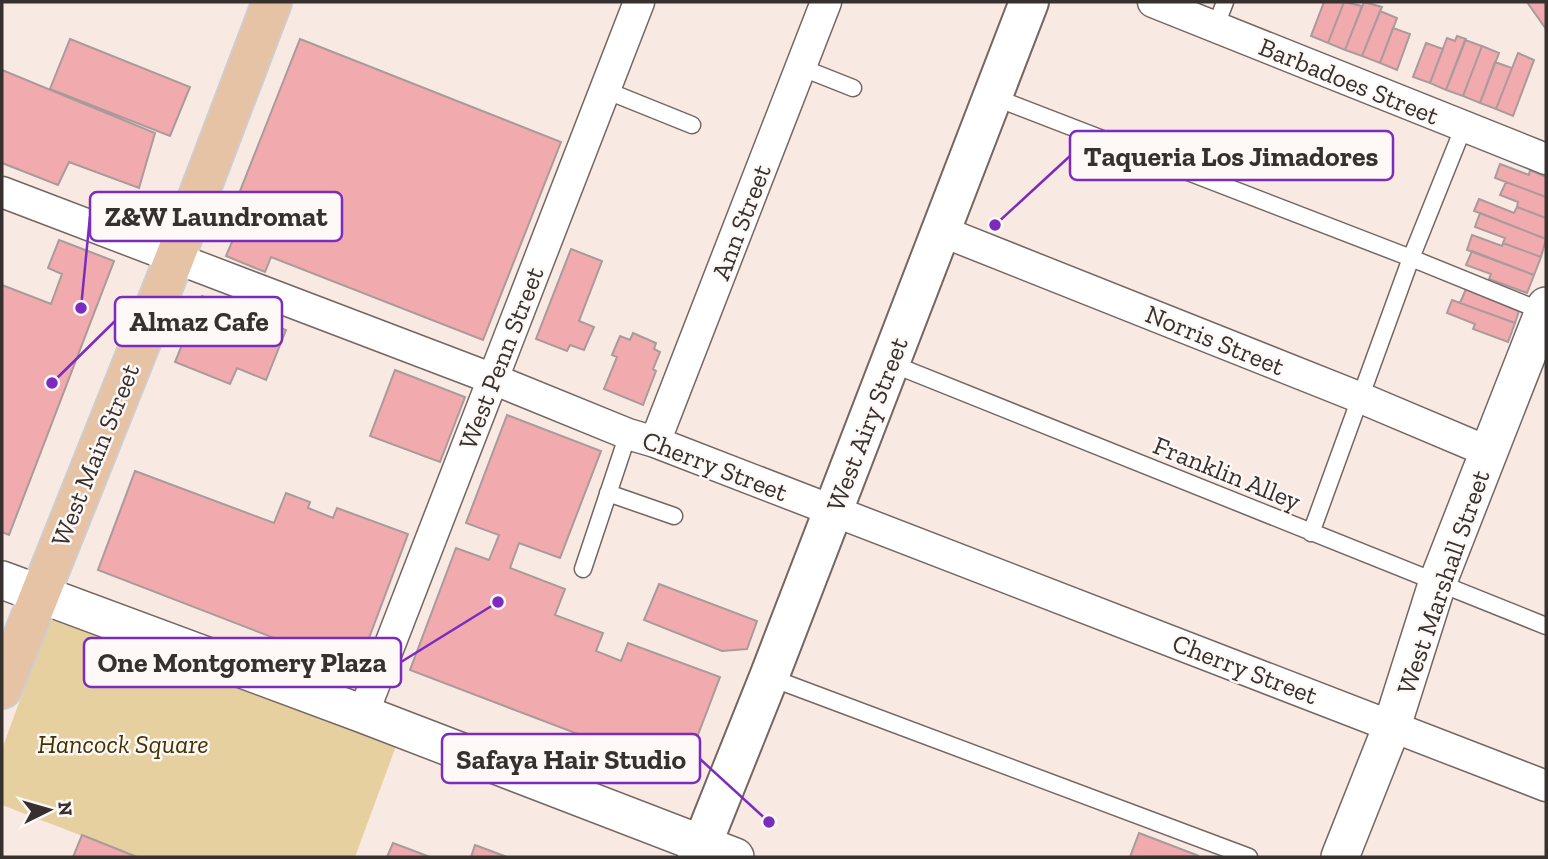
<svg xmlns="http://www.w3.org/2000/svg" width="1548" height="859" font-family="'Zilla Slab',serif">
  <style>
    .green { fill: #e6d09f }
    .building { fill: #f1aaad; stroke: #aa9b9b; stroke-width: 2 }
    .lines { fill: none; stroke-linecap: round; stroke-linejoin: round }
    .service-casing { stroke: #746763; stroke-width: 19 }
    .minor-casing { stroke: #746763; stroke-width: 33 }
    .tertiary-casing { stroke: #746763; stroke-width: 40 }
    .secondary-casing { stroke: #746763; stroke-width: 42 }
    .primary-casing { stroke: #cfcdcd; stroke-width: 42 }
    .service { stroke: #fff; stroke-width: 16 }
    .minor { stroke: #fff; stroke-width: 30 }
    .tertiary { stroke: #fff; stroke-width: 37 }
    .secondary { stroke: #fff; stroke-width: 38 }
    .primary { stroke: #e5c3a4; stroke-width: 38 }
    .labels { text-anchor: middle; stroke-width: 5; stroke-linejoin: round; paint-order: stroke }
    .street-label { font-size: 26px; fill: #36302e; stroke: #fef8f6 }
    .park-label { font-size: 26px; font-style: italic; fill: #443200; stroke: #fef8f6 }
    .leader { fill: none; stroke: #7b2cbf; stroke-width: 2.5 }
    .callout-dot { fill: #7b2cbf; stroke: #fef8f6; stroke-width: 2.5 }
    .callout { fill: #fef8f6; stroke: #7b2cbf; stroke-width: 2.5 }
    .callout-label { font-size: 28px; text-anchor: middle; font-weight: bold; fill: #36302e }
  </style>
  <rect width="100%" height="100%" fill="#f8e9e3"/>
  <path class="green" d="M74,618L396,746L355,857H137L2,805V749L49,621Z"/>
  <path class="building" d="M1324,2H1344L1328,43L1311,36Z
    M1344,2L1362,6L1345,50L1328,43Z
    M1364,2L1382,7L1362,56L1345,50Z
    M1527,2H1546V29Z
    M1380,11L1397,18L1380,63L1362,56Z
    M1393,28L1410,34L1397,70L1380,63Z
    M1457,36L1466,39L1446,90L1430,83L1447,38L1455,41Z
    M70,39L190,87L170,136L50,89Z
    M300,39L561,142L483,340L271,257L265,272L226,256L240,223L229,219Z
    M1465,40L1482,46L1463,96L1446,90Z
    M1426,43L1443,49L1430,83L1413,77Z
    M1482,46L1499,53L1480,103L1463,96Z
    M1518,53L1534,60L1513,116L1496,109Z
    M1495,62L1512,68L1496,109L1480,103Z
    M2,70L155,133L139,188L69,162L58,185L2,163Z
    M1500,164L1529,175L1530,170L1546,177V197L1495,178Z
    M1506,182L1546,197V218L1517,207L1518,202L1500,195Z
    M1479,199L1514,213L1517,207L1546,218V239L1474,211Z
    M1480,213L1546,239L1541,257L1503,243L1505,238L1475,227Z
    M1472,235L1502,246L1503,243L1541,257L1534,275L1467,250Z
    M59,240L114,261L9,535L2,532V285L51,304L62,274L48,268Z
    M571,249L602,261L579,321L594,327L584,350L570,345L567,351L536,339Z
    M1472,251L1534,275L1527,293L1489,279L1491,274L1466,265Z
    M1466,289L1521,305L1515,323L1460,303Z
    M202,296L286,330L266,380L237,368L230,384L175,362Z
    M1452,300L1515,323L1508,342L1473,329L1475,324L1447,313Z
    M633,333L656,343L654,349L660,352L653,369L656,371L643,405L604,389L617,357L612,355L620,336L630,340Z
    M395,370L465,397L440,462L370,436Z
    M507,415L601,451L560,558L519,543L510,568L565,589L555,615L603,633L596,651L621,661L628,643L720,677L683,774L410,670L456,548L489,560L499,535L466,523Z
    M135,471L274,523L286,493L310,502L308,508L333,518L337,508L408,534L357,670L98,570Z
    M659,584L757,621L747,649L722,651L644,620Z
    M1139,833L1199,856L1130,857Z
    M82,835L137,857H73Z
    M393,843L430,857H387Z
    M475,845L507,857H471Z"/>
  <g class="lines">
    <g class="service-casing">
      <path id="service" d="M1215,28L1225,2
        M800,67L853,88
        M605,90L692,125
        M991,96L1411,258L1544,312
        M890,363L1546,626
        M608,493L674,516
        M1311,533L1411,258L1464,126
        M583,569L628,434
        M769,677L1249,857"/>
    </g>
    <g class="minor-casing">
      <path id="minor" d="M1153,2L1546,159
        M2,192L493,379L628,434L655,442L1546,786
        M941,231L1361,398L1489,452
        M655,442L826,2
        M363,714L639,2"/>
    </g>
    <g class="tertiary-casing">
      <path id="tertiary" d="M2,580L363,714L735,857
        M1340,857L1392,726L1437,584L1546,306"/>
    </g>
    <g class="secondary-casing">
      <path id="secondary" d="M697,857L769,677L1029,2"/>
    </g>
    <g class="primary-casing">
      <path id="primary" d="M2,689L175,257L272,2"/>
    </g>
    <use href="#service" class="service"/>
    <use href="#minor" class="minor"/>
    <use href="#tertiary" class="tertiary"/>
    <use href="#secondary" class="secondary"/>
    <use href="#primary" class="primary"/>
  </g>
  <g class="labels">
    <g class="street-label">
      <text transform="translate(1349 81) rotate(22)" y="9">Barbadoes Street</text>
      <text transform="translate(741 222) rotate(-69)" y="9">Ann Street</text>
      <text transform="translate(1215 340) rotate(22)" y="9">Norris Street</text>
      <text transform="translate(501 358) rotate(-69)" y="9">West Penn Street</text>
      <text transform="translate(867 424) rotate(-69)" y="9">West Airy Street</text>
      <text transform="translate(95 455) rotate(-68)" y="9">West Main Street</text>
      <text transform="translate(715 466) rotate(21)" y="9">Cherry Street</text>
      <text transform="translate(1227 473) rotate(22)" y="9">Franklin Alley</text>
      <text transform="translate(1443 582) rotate(-71)" y="9">West Marshall Street</text>
      <text transform="translate(1245 669) rotate(21)" y="9">Cherry Street</text>
    </g>
    <g class="park-label">
      <text x="123" y="753">Hancock Square</text>
    </g>
  </g>
  <path class="leader" d="M995 225L1070 156M81 308L90 216M52 383L115 321M498 602L401 662M769 822L700 759"/>
  <g class="callout-dot">
    <circle cx="995" cy="225" r="7"/>
    <circle cx="81" cy="308" r="7"/>
    <circle cx="52" cy="383" r="7"/>
    <circle cx="498" cy="602" r="7"/>
    <circle cx="769" cy="822" r="7"/>
  </g>
  <g class="callout">
    <rect x="1070" y="131" width="323" height="49" rx="7"/>
    <rect x="90" y="192" width="252" height="49" rx="7"/>
    <rect x="115" y="297" width="167" height="49" rx="7"/>
    <rect x="84" y="638" width="317" height="49" rx="7"/>
    <rect x="442" y="734" width="258" height="49" rx="7"/>
  </g>
  <g class="callout-label">
    <text x="1231" y="166">Taqueria Los Jimadores</text>
    <text x="216" y="226">Z&amp;W Laundromat</text>
    <text x="199" y="331">Almaz Cafe</text>
    <text x="242" y="672">One Montgomery Plaza</text>
    <text x="571" y="769">Safaya Hair Studio</text>
  </g>
  <rect width="1548" height="859" fill="none" stroke="#36302e" stroke-width="7"/>
  <g transform="translate(49 810) rotate(85)" stroke="#fef8f6" stroke-width="5" paint-order="stroke">
  <path d="M0-5L12 26L0 18L-12 26Z" fill="#36302e"/>
  <text y="-10" font-size="19" font-weight="bold" text-anchor="middle" fill="#36302e">N</text>
  </g>
</svg>
